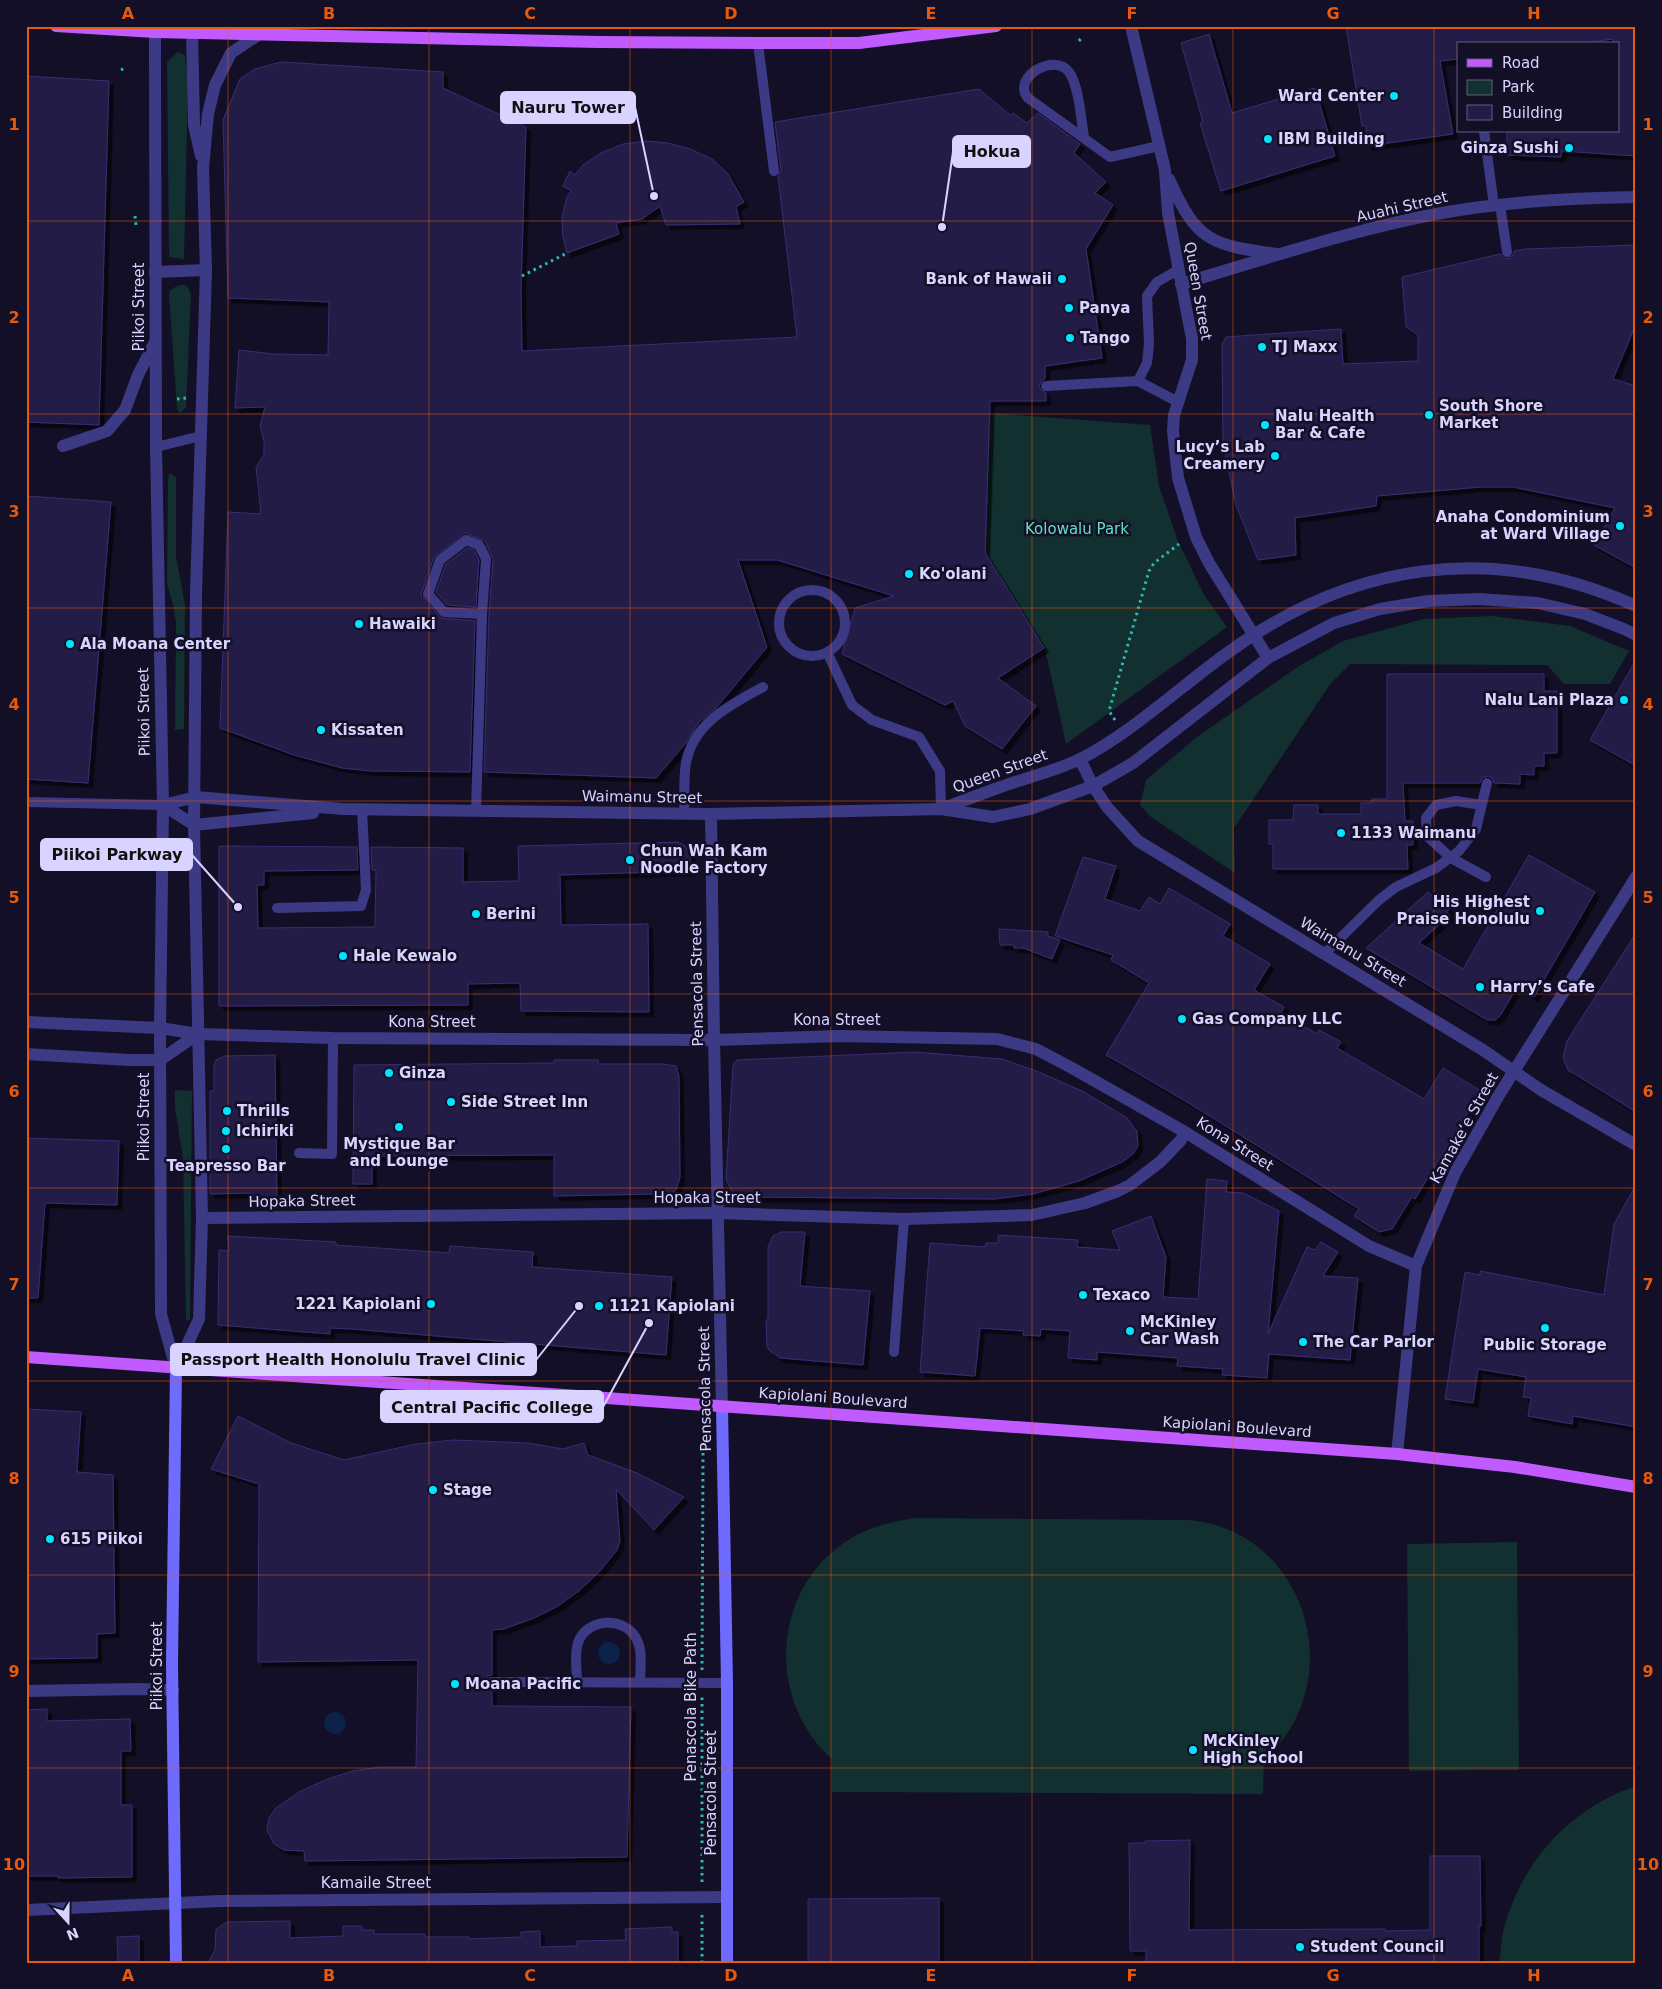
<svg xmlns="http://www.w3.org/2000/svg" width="1662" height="1989" font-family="'DejaVu Sans',sans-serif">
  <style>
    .green { fill: #12302f }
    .water { fill: #0c2248 }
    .building { fill: #241b47; stroke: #3b2d73; filter: url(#shadow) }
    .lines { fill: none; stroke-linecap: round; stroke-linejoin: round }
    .path { stroke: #2fb8b0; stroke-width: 3; stroke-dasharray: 2.5 4; stroke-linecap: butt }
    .service { stroke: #3d3a85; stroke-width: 10 }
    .minor { stroke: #3d3a85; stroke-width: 12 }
    .tertiary { stroke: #3d3a85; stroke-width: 12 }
    .secondary { stroke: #6f6bff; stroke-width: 12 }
    .primary { stroke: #c25bff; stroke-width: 12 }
    .grid { fill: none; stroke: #e8590c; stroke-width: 1; stroke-opacity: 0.55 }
    .poi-dot { fill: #00e5ff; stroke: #130f26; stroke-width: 2 }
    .labels { text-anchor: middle; stroke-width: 5; stroke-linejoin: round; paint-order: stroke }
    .poi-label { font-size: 15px; font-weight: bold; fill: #d9d4ff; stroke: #130f26; text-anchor: start }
    .street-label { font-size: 15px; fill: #d9d4ff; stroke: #130f26 }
    .park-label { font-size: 15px; fill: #5fe0c0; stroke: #130f26 }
    .leader { fill: none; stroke: #d9d4ff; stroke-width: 2 }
    .callout-dot { fill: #d9d4ff; stroke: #130f26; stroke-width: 2 }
    .callout { fill: #d9d4ff; stroke: #d9d4ff; stroke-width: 2 }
    .callout-label { font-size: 16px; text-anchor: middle; font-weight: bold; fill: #111 }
    .neatline { fill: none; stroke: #e8590c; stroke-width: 2 }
    .grid-label { font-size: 16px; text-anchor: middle; font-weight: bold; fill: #e8590c }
  </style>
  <defs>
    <filter id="shadow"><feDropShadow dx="4.5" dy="4.5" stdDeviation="0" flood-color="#0009"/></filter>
  </defs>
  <rect width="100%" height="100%" fill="#130f26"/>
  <path class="green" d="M178,52L185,55L188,84L184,259L169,257L167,62Z
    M182,285L187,286L191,294L186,407L180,413L177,409L169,295L170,290L177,286Z
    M990,413L1150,425L1159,486L1178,541L1204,595L1227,627L1066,744L1045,649L985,553Z
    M170,473L176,477V556L185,605L184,729L175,730L176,623L173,604L167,584L168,477Z
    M1492,616L1570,626L1629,651L1610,684H1564L1547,665L1350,664L1331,683L1234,828L1235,873L1151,817L1140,805L1146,780L1197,737L1299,666L1343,641L1423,619Z
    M175,1090L192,1091L190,1319L186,1321L183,1158L175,1108Z
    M916,1518L1189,1520C1308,1531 1351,1683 1264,1760L1263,1794L832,1792V1759C768,1702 771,1596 841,1545C864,1528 888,1522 916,1518Z
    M1517,1542L1519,1770L1409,1771L1407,1544Z
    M1636,1786V1963H1499C1501,1953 1501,1942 1503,1932C1520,1864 1569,1808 1636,1786Z"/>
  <path class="water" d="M598 1653a11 11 0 1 1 22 0a11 11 0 1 1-22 0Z
    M324 1723a11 11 0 1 1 22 0a11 11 0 1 1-22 0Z"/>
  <path class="building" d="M1346,26H1636V156L1562,151L1561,157L1507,155V131H1618V44H1612L1613,39L1577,44H1458V59L1440,61L1453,134L1367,146L1366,126H1362Z
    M1209,34L1232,113L1315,88L1335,156L1221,191L1200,123L1203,122L1181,43Z
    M281,62L443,72V88L526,127L521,288L522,351L797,337L778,176L781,170L775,122L979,89L1010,115L1013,113L1027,123L1038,113L1080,144L1074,153L1106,182L1095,193L1113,205L1086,249L1102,358L1045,366V379L1042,381L1039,386L1041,390L1046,393V401H990L985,553L1044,648L998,678L1036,706L1002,749L965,726L953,701L945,705L842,654L855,608L894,596L777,560H738L767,647L716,708L699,722L685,744L656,778L484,772L489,614L493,559L485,541L465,533L434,557L421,595L441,618L475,621L470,772L371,771L342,768L294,755L220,728L228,512L261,514L256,467L264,455V441L260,426L265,407L235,408L239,350L273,354L328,355L329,302L228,298L223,120L240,79L255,69Z
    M26,76L109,81L99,425L26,422Z
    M646,141L668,143L690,149L712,159L728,174L744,202L736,207L740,224L666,225L660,206L642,219L616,223L619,234L567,253L563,237L562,217L567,197L571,191L563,186L570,171L575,175L583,165L601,153L623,144Z
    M1636,245V324L1613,379L1636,386V568L1594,545L1615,508L1513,487H1481L1377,496L1376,506L1295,518L1296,555L1258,560L1236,505L1223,444L1222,344L1226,337L1341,329L1343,364L1418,361V335L1406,327L1402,277L1500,254L1504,258L1508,259L1513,255L1514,251L1526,249Z
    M26,496L111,502L88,783L26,779Z
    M467,548L474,550L479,560L476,607L447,605L436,592L446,564Z
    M1636,660V766L1590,740Z
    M1387,674H1544V691H1557V753H1544V766H1534V775L1520,774V784L1494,783L1492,778L1488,776L1482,778L1480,783H1403L1405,821H1413V845H1407L1408,869H1273V844H1269V820H1293L1294,805H1318V814H1361V803H1371L1372,799H1387Z
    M678,842L685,846L690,853L691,871L560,875L561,925L648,924L649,1012L521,1011L520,983L468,984V1005L219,1006V846L357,847L358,870L264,871V885H257L258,928L375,927L376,870H372L371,847L463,848V882L519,881L518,846Z
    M1529,855L1595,892L1534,997L1517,987L1500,1016L1495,1020H1487L1366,948L1428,892L1450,909L1446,912L1450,915L1419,943L1463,969Z
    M1083,857L1116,866L1105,899L1140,911L1149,897L1160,904L1169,888L1230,924L1223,936L1270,964L1254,990L1284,1007L1281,1013L1317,1034L1319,1030L1341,1042L1337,1048L1424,1099L1443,1068L1481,1091L1415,1199L1412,1197L1392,1229L1379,1232L1354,1216L1359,1209L1187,1102L1106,1055L1149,983L1111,960L1113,955L1055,936Z
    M999,929L1048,932V936L1060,940L1052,959L1023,948H1014V945H1000Z
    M1636,933V1112L1568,1070L1563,1058L1567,1041Z
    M915,1052L1002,1059L1039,1072L1084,1092L1127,1118L1137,1131L1138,1146L1133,1154L1122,1162L1079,1181L1033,1194L995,1199L738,1197L732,1192L726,1179L733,1065L737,1060Z
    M275,1055L277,1202H252V1193L210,1194V1091H214V1065L216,1060L225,1056Z
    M554,1060H598V1064H663L676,1066L679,1076L680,1177L676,1190L669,1194H656L554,1196V1155L372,1156V1184H353L354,1065L554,1063Z
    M26,1138L119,1141L117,1205L45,1203L38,1298H26Z
    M1207,1179L1227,1181L1226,1192L1243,1193L1279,1211L1268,1334L1307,1247L1315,1250L1321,1242L1338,1252L1323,1276L1358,1278L1350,1360L1269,1354L1267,1378L1222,1375L1223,1369L1177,1366L1178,1358L1097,1352V1360L1068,1358L1070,1331L1041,1329L1040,1336L1023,1335L1024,1331L980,1328L975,1376L920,1372L930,1243L985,1247L986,1243H998V1235L1078,1240L1077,1247L1120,1250L1112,1231L1151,1216L1166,1257L1163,1297L1198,1299Z
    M1636,1185V1427L1573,1416L1572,1424L1528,1416L1531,1398L1523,1397L1526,1377L1478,1369L1473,1403L1445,1399L1465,1272L1480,1275V1271L1604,1295L1614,1224Z
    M782,1232H805L800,1286L870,1291L863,1365L780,1358L769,1350L767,1346L766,1320H768V1247L773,1236Z
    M228,1236L336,1242V1245L449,1253L450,1246L533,1252L532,1267L672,1277L666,1355L352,1329L330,1328V1334L218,1325L219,1250L229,1251Z
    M26,1409L81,1412L77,1472L113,1475L115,1633L97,1634V1658L26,1659Z
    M238,1416L291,1443L344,1460L416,1444L453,1440L528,1443L563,1449L584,1443L588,1455L637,1473L684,1497L654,1530L616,1489L620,1541L617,1550L600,1571L580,1590L558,1606L534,1618L504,1629L492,1630V1675L488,1676L485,1681L486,1686L492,1689V1706L631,1707L627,1857L305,1861L304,1851L284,1850L274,1844L267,1830L269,1818L276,1808L299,1792L325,1780L352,1771L380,1767H416L418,1660L258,1662L259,1484L211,1469Z
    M47,1709V1721L130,1719L131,1751H121V1805H132V1877L58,1878V1876H26V1710Z
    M1190,1840L1189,1930L1385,1929V1931L1430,1930V1856H1480L1481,1926H1479V1963H1146V1951H1130L1129,1843H1145V1841Z
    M939,1898V1963H808V1899Z
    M290,1921V1938L343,1936V1926H362V1930H374V1934H425V1937H469V1939L521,1937V1932L540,1931V1947L577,1946V1941L626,1940L625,1929L672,1927V1932H678V1963H208L215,1950L216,1929L227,1922Z
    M139,1936V1963H118L117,1937Z"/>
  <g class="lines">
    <path class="path" d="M1079,41L1082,37
      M121,70L126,67
      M135,216L136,226
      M522,276L567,253
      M177,399L186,398
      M1115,720L1109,711L1149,571L1154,563L1179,544
      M702,1670L703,1452
      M702,1882V1696
      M702,1963V1913"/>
    <path class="service" d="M758,43L774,171
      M1484,131L1494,206
      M1084,137C1081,119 1079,86 1069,72C1055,52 1011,77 1028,98L1110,157L1159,146
      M1500,205L1507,252
      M1138,381L1147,363L1149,344L1147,296L1157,282L1178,270
      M1046,386L1138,381L1178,402
      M156,447L201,436
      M779 623a33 33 0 1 1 66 0a33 33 0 1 1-66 0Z
      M827,652L852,705L872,720L919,737L940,771L941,809
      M26,802L163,805
      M1482,805L1456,801L1436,805L1426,818L1427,836L1451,858L1486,877
      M476,811L482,614L486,559L479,545L466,540L440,560L428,594L444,612L482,614
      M684,814C685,798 683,780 686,763C693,723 730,705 763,687
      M277,908L361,906L366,890L362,810
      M1324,954L1379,900L1396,887L1436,868L1459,851L1476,829L1487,783
      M299,1153L332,1154L333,1038
      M894,1352L904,1219
      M492,1682L727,1683
      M577,1682C577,1670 574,1655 578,1643C586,1618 625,1615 637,1640C643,1652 640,1669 640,1683"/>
    <path class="minor" d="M155,272L206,270
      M1080,759L1093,786L1107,807L1138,841L1483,1050L1541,1090L1636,1145
      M26,1022L160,1028L198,1034L333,1038L714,1040L839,1036L997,1039L1036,1049L1072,1068L1185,1132L1369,1246L1416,1266
      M26,1054L129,1060H160L198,1034
      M202,1218L717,1213L904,1219L1032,1215L1085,1203L1118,1191L1130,1185L1160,1162L1181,1140L1185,1132
      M26,1691L138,1689L173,1690
      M26,1910L221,1901L727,1897"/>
    <path class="tertiary" d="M161,26L155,32V61L156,447L163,805L160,1028L161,1314L176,1369
      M185,26L192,32L194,125L201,156
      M1131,26L1165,170L1168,213L1192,339V360L1174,415L1173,431L1178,478L1196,537L1209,563L1268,658
      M1169,179C1197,242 1211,245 1277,254
      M1181,284C1269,258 1357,228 1447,212C1510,201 1573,198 1636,197
      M63,446L107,431L125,410L138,375L155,342
      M163,805L196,797L343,809L711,814L941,809L993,817L1030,809L1093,786L1133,763L1268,658L1334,623L1380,609L1428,601L1479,599L1538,603L1585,614L1624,629L1636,635
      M163,805L194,825L313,813
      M944,808C968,799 991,790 1015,782C1037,775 1060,769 1080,759C1130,734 1180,687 1226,654C1351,562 1492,541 1636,606
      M711,814L714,1040L722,1407
      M176,1369L199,1319L202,1218L194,825L196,593L206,270L203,168L208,114L215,85L231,53L261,33
      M1397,1454L1416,1266L1455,1173L1499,1095L1636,877"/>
    <path class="secondary" d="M176,1369L172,1663L176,1963
      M722,1407L727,1683V1963"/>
    <path class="primary" d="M56,26L155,32L598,42L758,43H859L996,26
      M26,1357L1397,1454L1515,1467L1636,1487"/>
  </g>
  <path class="grid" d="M228,26V1963M429,26V1963M630,26V1963M831,26V1963M1032,26V1963M1233,26V1963M1434,26V1963M26,221H1636M26,414H1636M26,608H1636M26,801H1636M26,994H1636M26,1188H1636M26,1381H1636M26,1575H1636M26,1768H1636"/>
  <g class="poi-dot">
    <circle cx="1394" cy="96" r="5"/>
    <circle cx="1268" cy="139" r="5"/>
    <circle cx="1569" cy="148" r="5"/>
    <circle cx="1062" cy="279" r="5"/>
    <circle cx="1069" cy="308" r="5"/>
    <circle cx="1070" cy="338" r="5"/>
    <circle cx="1262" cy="347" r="5"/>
    <circle cx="1429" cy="415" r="5"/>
    <circle cx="1265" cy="425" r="5"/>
    <circle cx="1275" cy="456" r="5"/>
    <circle cx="1620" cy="526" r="5"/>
    <circle cx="909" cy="574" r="5"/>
    <circle cx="359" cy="624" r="5"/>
    <circle cx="70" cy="644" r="5"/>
    <circle cx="1624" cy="700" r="5"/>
    <circle cx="321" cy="730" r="5"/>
    <circle cx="1341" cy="833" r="5"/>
    <circle cx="630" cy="860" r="5"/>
    <circle cx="1540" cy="911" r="5"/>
    <circle cx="476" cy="914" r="5"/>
    <circle cx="343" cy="956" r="5"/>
    <circle cx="1480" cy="987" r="5"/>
    <circle cx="1182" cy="1019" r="5"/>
    <circle cx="389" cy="1073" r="5"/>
    <circle cx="451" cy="1102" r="5"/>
    <circle cx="227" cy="1111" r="5"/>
    <circle cx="399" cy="1127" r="5"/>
    <circle cx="226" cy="1131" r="5"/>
    <circle cx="226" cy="1149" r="5"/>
    <circle cx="1083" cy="1295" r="5"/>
    <circle cx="431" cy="1304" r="5"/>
    <circle cx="599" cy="1306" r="5"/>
    <circle cx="1545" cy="1328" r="5"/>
    <circle cx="1130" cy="1331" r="5"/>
    <circle cx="1303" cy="1342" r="5"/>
    <circle cx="433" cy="1490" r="5"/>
    <circle cx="50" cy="1539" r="5"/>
    <circle cx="455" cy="1684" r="5"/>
    <circle cx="1193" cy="1750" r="5"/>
    <circle cx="1300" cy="1947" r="5"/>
  </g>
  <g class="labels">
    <g class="poi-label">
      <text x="1384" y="101" text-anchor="end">Ward Center</text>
      <text x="1278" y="144">IBM Building</text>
      <text x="1559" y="153" text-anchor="end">Ginza Sushi</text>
      <text x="1052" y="284" text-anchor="end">Bank of Hawaii</text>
      <text x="1079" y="313">Panya</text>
      <text x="1080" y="343">Tango</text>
      <text x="1272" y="352">TJ Maxx</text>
      <text x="1439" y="411">South Shore<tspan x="1439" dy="17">Market</tspan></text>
      <text x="1275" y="421">Nalu Health<tspan x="1275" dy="17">Bar &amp; Cafe</tspan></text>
      <text x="1265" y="452" text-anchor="end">Lucy’s Lab<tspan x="1265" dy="17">Creamery</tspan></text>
      <text x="1610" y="522" text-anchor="end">Anaha Condominium<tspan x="1610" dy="17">at Ward Village</tspan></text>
      <text x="919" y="579">Ko'olani</text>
      <text x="369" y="629">Hawaiki</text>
      <text x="80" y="649">Ala Moana Center</text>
      <text x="1614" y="705" text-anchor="end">Nalu Lani Plaza</text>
      <text x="331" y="735">Kissaten</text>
      <text x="1351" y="838">1133 Waimanu</text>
      <text x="640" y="856">Chun Wah Kam<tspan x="640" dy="17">Noodle Factory</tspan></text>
      <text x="1530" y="907" text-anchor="end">His Highest<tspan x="1530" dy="17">Praise Honolulu</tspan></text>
      <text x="486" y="919">Berini</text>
      <text x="353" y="961">Hale Kewalo</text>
      <text x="1490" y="992">Harry’s Cafe</text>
      <text x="1192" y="1024">Gas Company LLC</text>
      <text x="399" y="1078">Ginza</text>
      <text x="461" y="1107">Side Street Inn</text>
      <text x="237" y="1116">Thrills</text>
      <text x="236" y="1136">Ichiriki</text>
      <text x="399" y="1149" text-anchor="middle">Mystique Bar<tspan x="399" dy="17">and Lounge</tspan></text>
      <text x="226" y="1171" text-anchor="middle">Teapresso Bar</text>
      <text x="1093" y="1300">Texaco</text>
      <text x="421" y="1309" text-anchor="end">1221 Kapiolani</text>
      <text x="609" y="1311">1121 Kapiolani</text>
      <text x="1140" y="1327">McKinley<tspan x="1140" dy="17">Car Wash</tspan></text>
      <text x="1313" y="1347">The Car Parlor</text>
      <text x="1545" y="1350" text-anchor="middle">Public Storage</text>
      <text x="443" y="1495">Stage</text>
      <text x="60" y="1544">615 Piikoi</text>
      <text x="465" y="1689">Moana Pacific</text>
      <text x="1203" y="1746">McKinley<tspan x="1203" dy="17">High School</tspan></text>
      <text x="1310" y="1952">Student Council</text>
    </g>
    <g class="street-label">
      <text transform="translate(1402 207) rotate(-13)" y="5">Auahi Street</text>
      <text transform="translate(1198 291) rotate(80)" y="5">Queen Street</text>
      <text transform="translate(139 307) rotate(-90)" y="5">Piikoi Street</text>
      <text transform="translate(144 712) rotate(-91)" y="5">Piikoi Street</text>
      <text transform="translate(1000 771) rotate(-20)" y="5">Queen Street</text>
      <text transform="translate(642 797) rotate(1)" y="5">Waimanu Street</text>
      <text transform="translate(1353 952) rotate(31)" y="5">Waimanu Street</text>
      <text transform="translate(697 984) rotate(-91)" y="5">Pensacola Street</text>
      <text x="837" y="1025">Kona Street</text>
      <text x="432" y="1027">Kona Street</text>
      <text transform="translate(144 1117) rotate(-90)" y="5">Piikoi Street</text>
      <text transform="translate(1464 1128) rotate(-61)" y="5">Kamakeʻe Street</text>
      <text transform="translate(1235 1144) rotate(32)" y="5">Kona Street</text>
      <text x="707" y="1203">Hopaka Street</text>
      <text transform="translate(302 1201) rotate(-1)" y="5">Hopaka Street</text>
      <text transform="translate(705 1389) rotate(-91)" y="5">Pensacola Street</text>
      <text transform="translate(833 1398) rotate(4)" y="5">Kapiolani Boulevard</text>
      <text transform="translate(1237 1427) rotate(4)" y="5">Kapiolani Boulevard</text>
      <text transform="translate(157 1666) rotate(-90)" y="5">Piikoi Street</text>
      <text transform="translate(691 1707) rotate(-90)" y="5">Penascola Bike Path</text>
      <text transform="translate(711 1793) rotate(-90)" y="5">Pensacola Street</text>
      <text x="376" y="1888">Kamaile Street</text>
    </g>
    <g class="park-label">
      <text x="1077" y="534">Kolowalu Park</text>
    </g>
  </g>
  <path class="leader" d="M654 196L635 107M942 227L953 152M238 907L192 855M579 1306L536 1360M649 1323L603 1407"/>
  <g class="callout-dot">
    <circle cx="654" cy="196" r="5"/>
    <circle cx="942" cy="227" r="5"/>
    <circle cx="238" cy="907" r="5"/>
    <circle cx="579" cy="1306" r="5"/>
    <circle cx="649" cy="1323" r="5"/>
  </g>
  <g class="callout">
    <rect x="501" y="92" width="134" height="31" rx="5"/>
    <rect x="953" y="136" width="77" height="31" rx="5"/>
    <rect x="41" y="839" width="151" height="31" rx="5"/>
    <rect x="171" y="1344" width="365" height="31" rx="5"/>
    <rect x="381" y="1391" width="222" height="31" rx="5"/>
  </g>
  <g class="callout-label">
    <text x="568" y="113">Nauru Tower</text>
    <text x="992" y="157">Hokua</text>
    <text x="117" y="860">Piikoi Parkway</text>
    <text x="353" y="1365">Passport Health Honolulu Travel Clinic</text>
    <text x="492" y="1413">Central Pacific College</text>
  </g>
  <rect width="1662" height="1989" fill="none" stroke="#130f26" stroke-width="55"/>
  <rect x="1457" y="42" width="162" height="90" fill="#130f26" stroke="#625e7d"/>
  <rect x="1467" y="59" width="25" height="8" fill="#c25bff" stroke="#625e7d"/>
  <text x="1502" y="68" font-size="15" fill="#d9d4ff">Road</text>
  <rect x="1467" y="80" width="25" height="15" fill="#12302f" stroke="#625e7d"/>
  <text x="1502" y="92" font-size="15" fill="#d9d4ff">Park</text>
  <rect x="1467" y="105" width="25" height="15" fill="#241b47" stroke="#625e7d"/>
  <text x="1502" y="118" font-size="15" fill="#d9d4ff">Building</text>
  <g transform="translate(68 1922) rotate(159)" stroke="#130f26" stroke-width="4" paint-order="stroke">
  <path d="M0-4L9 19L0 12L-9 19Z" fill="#d9d4ff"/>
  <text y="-8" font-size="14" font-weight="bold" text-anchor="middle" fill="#d9d4ff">N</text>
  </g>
  <rect x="28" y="28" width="1606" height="1934" class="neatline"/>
  <g class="grid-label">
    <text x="128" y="19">A</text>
    <text x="329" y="19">B</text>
    <text x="530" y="19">C</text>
    <text x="731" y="19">D</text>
    <text x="931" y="19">E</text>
    <text x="1132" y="19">F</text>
    <text x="1333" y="19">G</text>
    <text x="1534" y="19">H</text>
    <text x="14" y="130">1</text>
    <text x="1648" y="130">1</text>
    <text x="14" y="323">2</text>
    <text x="1648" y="323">2</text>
    <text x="14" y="517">3</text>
    <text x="1648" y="517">3</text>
    <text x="14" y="710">4</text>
    <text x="1648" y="710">4</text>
    <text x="14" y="903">5</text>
    <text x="1648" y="903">5</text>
    <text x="14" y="1097">6</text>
    <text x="1648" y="1097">6</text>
    <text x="14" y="1290">7</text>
    <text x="1648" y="1290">7</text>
    <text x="14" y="1484">8</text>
    <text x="1648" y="1484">8</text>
    <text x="14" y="1677">9</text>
    <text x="1648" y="1677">9</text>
    <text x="14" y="1870">10</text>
    <text x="1648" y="1870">10</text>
    <text x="128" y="1981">A</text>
    <text x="329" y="1981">B</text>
    <text x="530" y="1981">C</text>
    <text x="731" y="1981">D</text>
    <text x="931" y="1981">E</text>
    <text x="1132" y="1981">F</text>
    <text x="1333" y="1981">G</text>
    <text x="1534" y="1981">H</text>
  </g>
</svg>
